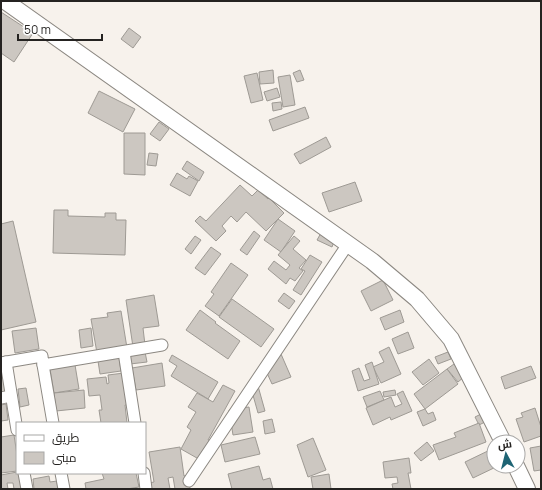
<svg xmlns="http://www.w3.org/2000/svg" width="542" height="490" font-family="Manrope,Cairo,sans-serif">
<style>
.building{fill:#ccc7c1;stroke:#9e9a94}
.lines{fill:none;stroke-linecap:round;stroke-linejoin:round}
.street-casing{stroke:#8c8882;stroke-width:13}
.secondary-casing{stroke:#8c8882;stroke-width:18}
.street{stroke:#fff;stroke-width:11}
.secondary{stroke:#fff;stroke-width:16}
</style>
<rect width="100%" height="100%" fill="#f7f2ec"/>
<g class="building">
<polygon points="1,12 33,33 14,62 1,53"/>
<polygon points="129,28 141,37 133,48 121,39"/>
<polygon points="273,70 274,83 260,84 259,72"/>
<polygon points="300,70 304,80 297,82 293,73"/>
<polygon points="257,73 263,100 251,103 244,76"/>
<polygon points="290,75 295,105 283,107 278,77"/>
<polygon points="277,88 280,97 267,101 264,92"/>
<polygon points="99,91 135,109 123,132 88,113"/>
<polygon points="281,102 282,109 273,111 272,103"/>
<polygon points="305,107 309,118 273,131 269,120"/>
<polygon points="159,122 169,129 160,141 150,134"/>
<polygon points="124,133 145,133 145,175 124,174"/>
<polygon points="326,137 331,147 300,164 294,154"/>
<polygon points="149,153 158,154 156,166 147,165"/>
<polygon points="187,161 204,172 199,181 182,169"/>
<polygon points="177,173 187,179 189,176 198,181 190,196 170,185"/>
<polygon points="355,182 362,201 329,212 322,193"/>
<polygon points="240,185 252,196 258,190 268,199 269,198 284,213 266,231 246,212 237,222 231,216 222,226 226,231 216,241 195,221 200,216 206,221"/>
<polygon points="54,210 68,210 68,216 105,217 105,213 116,213 116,220 126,220 125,255 53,253"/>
<polygon points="278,219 295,231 281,252 264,240"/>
<polygon points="13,221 36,322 1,330 1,224"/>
<polygon points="254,231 260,236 247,255 240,250"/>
<polygon points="321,233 335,239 332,247 317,240"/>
<polygon points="195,236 201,240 191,254 185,249"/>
<polygon points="294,236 300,241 293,249 306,260 299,268 303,271 295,281 290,278 286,284 268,269 274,261 286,270 290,265 278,255"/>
<polygon points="211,247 221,254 205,275 195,268"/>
<polygon points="310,255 322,262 301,295 293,290 305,271 301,269"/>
<polygon points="231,263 248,275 219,316 205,306 214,294 211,292"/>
<polygon points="383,280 393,300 371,311 361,291"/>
<polygon points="284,293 295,301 289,309 278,301"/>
<polygon points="154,295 159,326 143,328 145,345 133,347 126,300"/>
<polygon points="232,299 274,329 261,347 219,317"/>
<polygon points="200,310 216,322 215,323 240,341 228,359 186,330"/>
<polygon points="400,310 404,322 385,330 380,318"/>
<polygon points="121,311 127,348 97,353 91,319 108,317 107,313"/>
<polygon points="36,328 39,349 15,353 12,331"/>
<polygon points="91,328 93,346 81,348 79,330"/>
<polygon points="408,332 414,348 398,354 392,339"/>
<polygon points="389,347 401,374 381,383 373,367 384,362 379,352"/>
<polygon points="145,352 147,362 130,364 129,354"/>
<polygon points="448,352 451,359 438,364 435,357"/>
<polygon points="281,354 291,377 272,384 262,362"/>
<polygon points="172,355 218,382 208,399 171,376 177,366 169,361"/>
<polygon points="119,358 121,371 100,374 98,361"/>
<polygon points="429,359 439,373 423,385 412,372"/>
<polygon points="372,362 379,384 358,391 352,371 359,368 364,381 370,379 365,365"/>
<polygon points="162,363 165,386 136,390 132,368"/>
<polygon points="454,364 464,377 458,382 447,369"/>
<polygon points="75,365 79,389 54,393 50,369"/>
<polygon points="531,366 536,378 505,389 501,377"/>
<polygon points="4,367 8,394 1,395 1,368"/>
<polygon points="447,369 458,384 425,409 414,394"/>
<polygon points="124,373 129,405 125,405 127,423 101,423 99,410 102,410 100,395 89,396 87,379 106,377 107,384 109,383 108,375"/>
<polygon points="223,385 235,391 208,440 215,443 204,462 181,449 191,430 187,427 196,412 188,407 197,393 213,402"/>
<polygon points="258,386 265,411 258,413 251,388"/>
<polygon points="26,388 29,405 20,407 18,389"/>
<polygon points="84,390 85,408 56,411 54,393"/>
<polygon points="395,390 396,395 384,397 383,392"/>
<polygon points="380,391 384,400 367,407 363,397"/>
<polygon points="403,391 412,411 391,420 390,417 373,425 366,408 391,397 395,407 402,404 397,394"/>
<polygon points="6,404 8,420 1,421 1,405"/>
<polygon points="249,407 253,432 233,435 229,410"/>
<polygon points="535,408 541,427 541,436 524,442 516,419 523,417 521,413"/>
<polygon points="425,409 428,414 433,412 436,420 423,426 417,412"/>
<polygon points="481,414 485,422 479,425 475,417"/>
<polygon points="272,419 275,432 265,434 263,421"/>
<polygon points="479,423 486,442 439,460 433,445 456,437 454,433"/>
<polygon points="14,435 17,455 17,471 1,473 1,437"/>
<polygon points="255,437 260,454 225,462 221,445"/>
<polygon points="313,438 326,470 308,477 297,445"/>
<polygon points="427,442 434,451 421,461 414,453"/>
<polygon points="541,446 541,470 534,471 530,448"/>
<polygon points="180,447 184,476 188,475 190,489 175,489 173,477 168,478 170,489 150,489 149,483 154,482 149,452"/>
<polygon points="494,448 494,466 498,466 473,478 465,462"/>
<polygon points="409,458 411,473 408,473 411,489 393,489 392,484 398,483 397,477 385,478 383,462"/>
<polygon points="259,466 263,480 270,478 273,489 232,489 228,474"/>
<polygon points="17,472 21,473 23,489 12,489 14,489 13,483 7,483 8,489 1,489 1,475"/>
<polygon points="102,473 136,473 139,487 127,489 86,489 85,483 104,479"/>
<polygon points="329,474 331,489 313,489 311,477"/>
<polygon points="49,476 50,482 57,481 58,489 34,489 33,479"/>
</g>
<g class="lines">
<defs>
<g id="street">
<polyline points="124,352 135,423"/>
<polyline points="6,362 17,430"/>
<polyline points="1,363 42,356 43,365 162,345"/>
<polyline points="43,365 53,423"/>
<polyline points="1,398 11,396"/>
<polyline points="24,473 27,489"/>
<polyline points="61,473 64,489"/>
<polyline points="144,473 146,489"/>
<polyline points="189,481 348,244"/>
</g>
<g id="secondary">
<polyline points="5,1 372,261 417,299 451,339 503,442"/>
<polyline points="516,466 527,489"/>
</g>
</defs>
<use href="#street" class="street-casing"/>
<use href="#secondary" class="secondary-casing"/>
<use href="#street" class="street"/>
<use href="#secondary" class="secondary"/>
</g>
<rect width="542" height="490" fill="none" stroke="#252321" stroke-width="4"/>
<rect x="16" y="422" width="130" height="52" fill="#ffffff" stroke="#a8a7a6"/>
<rect x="24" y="435" width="20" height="6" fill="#ffffff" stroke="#a8a7a6"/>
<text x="52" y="442" font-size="12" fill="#252321">طريق</text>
<rect x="24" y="452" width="20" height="12" fill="#ccc7c1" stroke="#a8a7a6"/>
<text x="52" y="462" font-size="12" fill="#252321">مبنى</text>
<g transform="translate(506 454) rotate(353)"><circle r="19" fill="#ffffff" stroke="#a8a7a6"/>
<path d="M0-3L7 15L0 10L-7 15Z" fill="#1e6474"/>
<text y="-6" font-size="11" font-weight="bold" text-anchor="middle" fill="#252321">ش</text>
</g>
<path d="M18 34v6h84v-6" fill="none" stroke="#252321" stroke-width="2"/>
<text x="24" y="34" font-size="12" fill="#252321" stroke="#ffffff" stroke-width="3" paint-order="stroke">50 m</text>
</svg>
